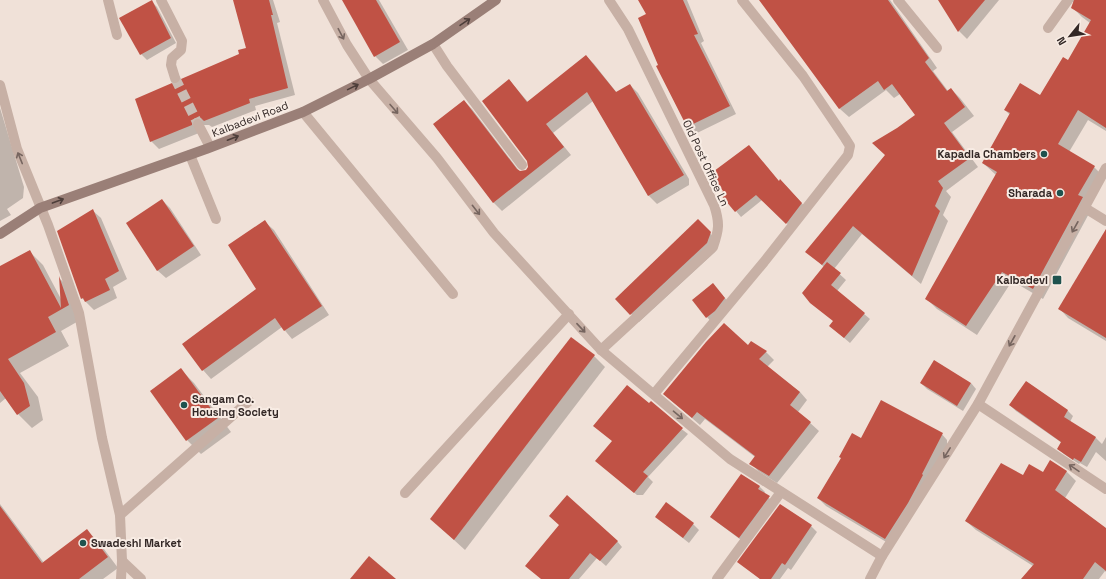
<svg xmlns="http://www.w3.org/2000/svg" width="1106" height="579" font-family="'Space Grotesk',sans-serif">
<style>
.shadow{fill:#0003}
.building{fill:#c05245}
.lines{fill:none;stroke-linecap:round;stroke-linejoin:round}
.minor-tunnel{stroke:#cabcb4;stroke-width:10;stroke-dasharray:10 5;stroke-linecap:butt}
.service{stroke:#c7b0a5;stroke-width:10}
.minor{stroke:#c7b0a5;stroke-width:10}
.tertiary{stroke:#c7b0a5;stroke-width:10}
.secondary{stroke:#9a7f77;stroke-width:10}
.oneway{stroke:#4d3e3a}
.oneway2{stroke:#76655f}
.poi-dot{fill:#1e524e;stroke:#f8ece4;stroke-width:1.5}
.labels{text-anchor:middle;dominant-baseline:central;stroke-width:4;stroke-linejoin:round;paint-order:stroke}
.street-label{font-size:11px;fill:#332826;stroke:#f8ece4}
.poi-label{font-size:11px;font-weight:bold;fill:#332826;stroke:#f8ece4;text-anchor:end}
</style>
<rect width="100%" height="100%" fill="#f0e1d8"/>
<g class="shadow">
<polygon points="234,0 273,0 280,22 277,23 295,95 255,106 256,110 212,127 209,125 203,125 199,133 159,149 151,141 178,85 240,54 248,49"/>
<polygon points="343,0 379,0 408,50 383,64 375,56"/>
<polygon points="640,0 687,0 704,41 701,43 736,114 695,134 688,127 658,67 660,66 647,15"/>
<polygon points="760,0 890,0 937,68 933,71 948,91 951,89 960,98 974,116 952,132 978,167 946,191 951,197 943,215 948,221 921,284 862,234 834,269 846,280 837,291 870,319 850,343 836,331 836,325 824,267 807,251 886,155 898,129 916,115 900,94 894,98 886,90 849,117 840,109"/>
<polygon points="939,0 999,0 967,39 959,31"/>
<polygon points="1070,0 1106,0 1106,131 1088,120 1069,152 1094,167 1104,177 1088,204 1092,208 1043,299 1012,281 977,335 937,309 927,299 996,175 983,163 1010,115 1005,110 1041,96 1069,61 1090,23 1082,17 1072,7 1074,3"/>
<polygon points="151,1 157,7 176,43 147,60 141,54"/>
<polygon points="586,56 594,64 617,93 630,85 638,93 689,179 689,185 657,204 649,196 593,101 553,133 571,155 502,211 494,203 434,124 464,101 472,109 520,172 526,171 529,167 509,80 528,102"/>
<polygon points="0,108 24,187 23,198 7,209 11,215 0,221"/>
<polygon points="749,146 779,182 786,186 807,209 792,228 762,200 741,217 736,211"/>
<polygon points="162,200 170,208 201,255 166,278 157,270"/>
<polygon points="92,210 101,218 127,279 113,287 117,298 94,310 82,298"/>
<polygon points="698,220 718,242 715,252 639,322 616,299"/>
<polygon points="265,222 274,230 329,315 292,339 282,327 211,379 203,370 183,344 257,289"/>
<polygon points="29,251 43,265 61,299 60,279 73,291 82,319 61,331 69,346 20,373 38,397 43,420 32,428 18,414 6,398 0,403 0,267"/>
<polygon points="1106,254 1106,341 1068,318 1060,309"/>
<polygon points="713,284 730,304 712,323 707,317"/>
<polygon points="571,339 594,356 605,367 465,550 442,529"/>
<polygon points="751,342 766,352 774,360 767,367 800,392 807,400 798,412 819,431 777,483 758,471 751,463 755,457 705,419 700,425 664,394 748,346"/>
<polygon points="181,370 194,383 231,432 201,454 187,440 151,391"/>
<polygon points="1027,382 1068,411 1073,416 1070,422 1096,438 1102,444 1106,437 1106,461 1096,452 1087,467 1080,463 1079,464 1064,454 1058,449 1062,443 1016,411 1010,405"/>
<polygon points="921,383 971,383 976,389 963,411 927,389"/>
<polygon points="649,404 688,434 648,477 653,482 643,495 637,495 602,466"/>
<polygon points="940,432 947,440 947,446 893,546 826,506 818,498"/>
<polygon points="1066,471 1076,481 1065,498 1106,529 1106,572 1105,571 1099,579 1022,579 1033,566 976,530 966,521 1024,476"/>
<polygon points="742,475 760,487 765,492 764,494 775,503 745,543 717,522"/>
<polygon points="0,504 44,563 87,531 98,541 118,568 103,579 0,579"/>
<polygon points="656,517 693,524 699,530 689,543"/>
<polygon points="560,525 617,541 622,547 606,566 597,558 579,579 541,579"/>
<polygon points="811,526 817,532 791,570 788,568 780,579 760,579 739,562"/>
</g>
<g class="building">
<polygon points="152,0 171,38 140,55 119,18"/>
<polygon points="233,0 269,0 273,15 271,15 288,88 249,99 250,103 204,121 201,118 195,118 192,121 192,125 150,142 135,99 172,83 177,84 181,79 239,54 238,50 246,48"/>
<polygon points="342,0 376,0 400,42 374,57"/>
<polygon points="638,0 683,0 698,34 694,35 730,106 687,127 656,66 658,65 638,18 646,14"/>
<polygon points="759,0 888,0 929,58 925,62 947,91 951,88 965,107 944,123 970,158 938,181 943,188 935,206 940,211 912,276 853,226 822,265 805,252 885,155 872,143 897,128 915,115 892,84 884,90 878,81 839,109"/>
<polygon points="938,0 985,0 958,32"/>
<polygon points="1074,0 1106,0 1106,128 1078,110 1058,144 1095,166 1078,195 1083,197 1033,289 1002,272 966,326 925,299 997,172 982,163 1010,113 1004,110 1020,83 1040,95 1063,57 1068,60 1091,20 1071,8"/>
<polygon points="586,55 616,92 630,84 684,175 648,196 587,92 546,124 564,147 493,203 433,124 464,100 517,169 520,171 526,170 528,167 527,161 482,101 509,79 527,102"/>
<polygon points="749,145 779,181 780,179 802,203 786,224 756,195 735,212 720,194 723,191 710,174"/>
<polygon points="162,199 194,246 157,271 126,223"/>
<polygon points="93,209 119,271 105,279 110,290 85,302 83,298 81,299 57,231"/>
<polygon points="698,219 711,232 707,243 630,315 615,299"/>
<polygon points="265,220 322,306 284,331 275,318 202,371 182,344 256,289 228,245"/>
<polygon points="1106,229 1106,338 1058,309"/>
<polygon points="30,250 61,308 59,276 69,305 48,317 56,332 8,359 24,383 30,406 17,415 0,391 0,266"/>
<polygon points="827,262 841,273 831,285 865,313 844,338 829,326 833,321 810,303 802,293"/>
<polygon points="713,283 725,298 715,311 706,318 692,300"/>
<polygon points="724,323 748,345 751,341 767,351 759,359 800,392 790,405 811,422 769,476 749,464 755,456 697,412 692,418 663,394 706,342"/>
<polygon points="571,337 595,355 454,540 430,519"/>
<polygon points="934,360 971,383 957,406 920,383"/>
<polygon points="181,368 218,418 186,441 150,391"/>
<polygon points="1026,381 1068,410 1064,417 1096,437 1081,462 1074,458 1073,460 1057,449 1061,442 1009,405"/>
<polygon points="627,385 649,403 651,401 683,428 643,472 648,476 634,493 595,461 612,441 593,426"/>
<polygon points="881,400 943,433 922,474 923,475 908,503 885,539 817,498 841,458 839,457 852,433 861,438"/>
<polygon points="1050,460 1067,471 1055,490 1106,528 1106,571 1095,562 1083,579 1021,579 1034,564 965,521 1001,463 1023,475 1029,464 1043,472"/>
<polygon points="741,474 760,486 758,489 770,496 739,538 710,517"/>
<polygon points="567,495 618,541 600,561 590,553 569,579 541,579 525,566 559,525 549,516"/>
<polygon points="666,502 694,523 683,538 655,517"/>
<polygon points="780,504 812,525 785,565 782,563 771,579 760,579 737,562"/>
<polygon points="0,506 42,563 87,529 108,557 79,579 0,579"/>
<polygon points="369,556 396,579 350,579"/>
</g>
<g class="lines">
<polyline class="minor-tunnel" points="175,78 198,124"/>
<g class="service">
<polyline points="303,112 453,294"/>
<polyline points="717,579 781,492"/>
</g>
<g class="minor">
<polyline points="108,0 117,35"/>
<polyline points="161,0 182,41 181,50 172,58 171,65 175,78"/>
<polyline points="323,0 347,45 369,79 437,158 494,233 601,350 730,459 882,556"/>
<polyline points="898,0 937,48"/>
<polyline points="1048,28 1068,0"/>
<polyline points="433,44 447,66 522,165"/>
<polyline points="0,85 17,149 48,225 79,313 102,438 120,515 122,561 121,579"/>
<polyline points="198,124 210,147"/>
<polyline points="190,155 216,219"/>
<polyline points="1085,208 1106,221"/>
<path d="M601 350 713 247C719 230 720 223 714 205L628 29 609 0"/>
<polyline points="654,394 764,262 848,155 850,146 845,138 803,76 742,0"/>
<polyline points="405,493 569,314"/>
<polyline points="120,515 249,401"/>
<polyline points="122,561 141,579"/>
</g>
<g class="tertiary">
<polyline points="978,404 1106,489"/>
<polyline points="870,579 882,556 978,404 1106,168"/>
</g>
<polyline class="secondary" points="0,234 40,208 206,149 303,112 369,79 433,44 496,0"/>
</g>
<defs><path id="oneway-shaft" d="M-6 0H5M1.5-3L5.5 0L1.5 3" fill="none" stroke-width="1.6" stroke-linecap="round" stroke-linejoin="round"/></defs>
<g class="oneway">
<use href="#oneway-shaft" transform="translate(465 22) rotate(-34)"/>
<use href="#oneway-shaft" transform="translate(353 87) rotate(-26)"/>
<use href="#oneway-shaft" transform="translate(233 138) rotate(-21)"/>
<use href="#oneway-shaft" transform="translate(58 201) rotate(-20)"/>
</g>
<g class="oneway2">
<use href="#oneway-shaft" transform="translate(341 34) rotate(62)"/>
<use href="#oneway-shaft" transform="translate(394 109) rotate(49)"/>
<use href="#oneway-shaft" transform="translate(20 158) rotate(-112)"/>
<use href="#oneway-shaft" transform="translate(476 210) rotate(52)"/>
<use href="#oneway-shaft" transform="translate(1075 227) rotate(119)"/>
<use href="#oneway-shaft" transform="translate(581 328) rotate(47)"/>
<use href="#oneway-shaft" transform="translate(1012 341) rotate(119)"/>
<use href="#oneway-shaft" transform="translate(678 415) rotate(40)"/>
<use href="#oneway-shaft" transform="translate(947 453) rotate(122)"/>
<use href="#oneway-shaft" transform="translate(1074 468) rotate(-146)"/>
</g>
<g class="poi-dot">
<circle cx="1044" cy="154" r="4"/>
<circle cx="1060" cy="193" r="4"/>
<rect x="1052" y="275" width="10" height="10" rx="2"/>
<circle cx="184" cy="405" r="4"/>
<circle cx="83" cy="543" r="4"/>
</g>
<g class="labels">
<g class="street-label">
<text transform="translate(250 119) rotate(-21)">Kalbadevi Road</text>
<text transform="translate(706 163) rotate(65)">Old Post Office Ln</text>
</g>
<g class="poi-label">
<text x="1036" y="154">Kapadia Chambers</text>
<text x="1052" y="193">Sharada</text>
<text x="1048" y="280">Kalbadevi</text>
<text x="192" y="399" text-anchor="start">Sangam Co.<tspan x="192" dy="13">Housing Society</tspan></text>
<text x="91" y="543" text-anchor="start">Swadeshi Market</text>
</g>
</g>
<g transform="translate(1070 36) rotate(240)" stroke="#f8ece4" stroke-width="3" paint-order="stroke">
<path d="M0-3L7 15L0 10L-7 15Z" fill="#332826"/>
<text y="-6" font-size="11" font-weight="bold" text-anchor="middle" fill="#332826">N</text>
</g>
</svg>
